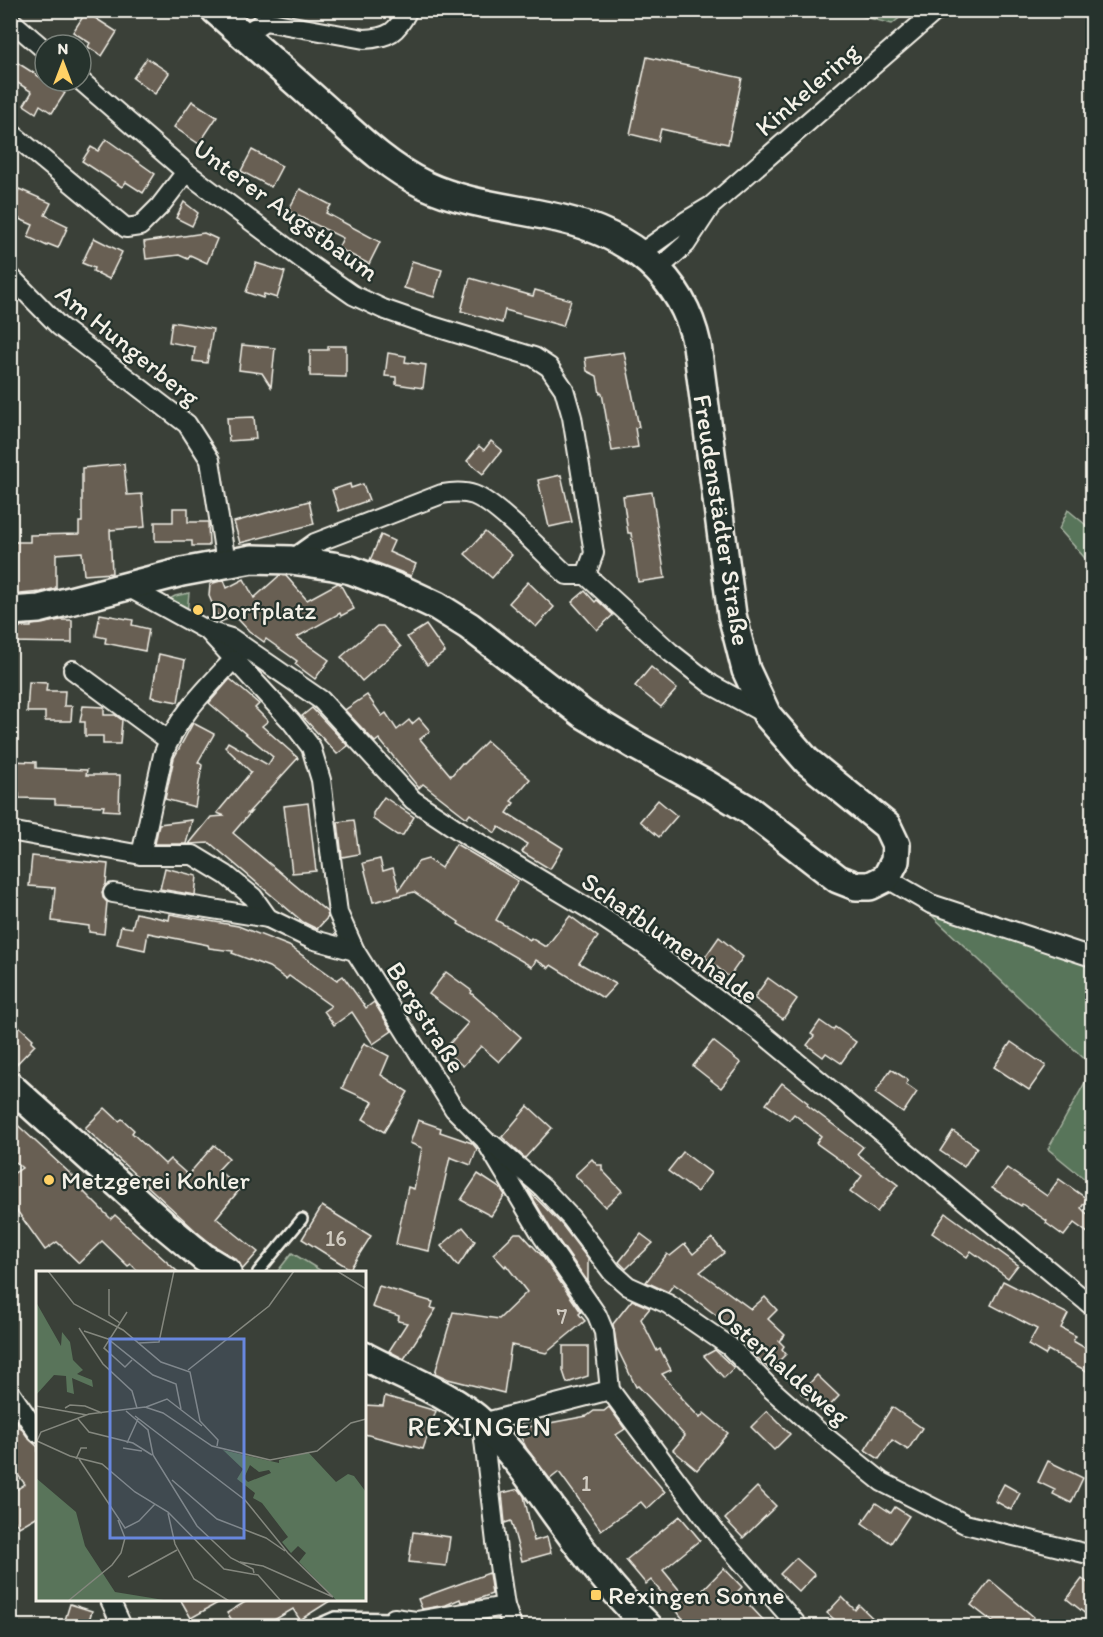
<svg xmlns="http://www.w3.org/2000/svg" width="1103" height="1637" font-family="Itim,sans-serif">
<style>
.green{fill:#59745a;stroke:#a6b2a1;stroke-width:1.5}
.building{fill:#685e52;stroke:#f4f1e8;stroke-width:1.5}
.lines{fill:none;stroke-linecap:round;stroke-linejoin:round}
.lane-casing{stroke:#f4f1e8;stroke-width:14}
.street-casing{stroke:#f4f1e8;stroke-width:22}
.secondary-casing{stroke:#f4f1e8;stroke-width:32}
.lane{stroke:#26332d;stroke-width:9}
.street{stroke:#26332d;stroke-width:18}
.secondary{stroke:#26332d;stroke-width:27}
.poi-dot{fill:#ffd166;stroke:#26332d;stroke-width:2}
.labels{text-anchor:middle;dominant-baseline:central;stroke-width:4.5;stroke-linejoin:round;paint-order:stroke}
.number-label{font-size:22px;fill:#d1ccc2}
.street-label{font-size:26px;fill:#f4f1e8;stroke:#26332d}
.poi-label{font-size:26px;fill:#f4f1e8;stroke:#26332d;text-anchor:start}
.quarter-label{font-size:28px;letter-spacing:1.5px;fill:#f4f1e8;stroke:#26332d}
.inset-road{fill:none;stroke:#84877e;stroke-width:1.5}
.view{fill:#6887de;fill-opacity:0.15;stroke:#6887de;stroke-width:3}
.inset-edge{fill:none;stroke:#f4f1e8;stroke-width:3}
</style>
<rect width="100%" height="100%" fill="#3a4038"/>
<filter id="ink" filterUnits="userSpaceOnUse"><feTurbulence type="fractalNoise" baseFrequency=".0167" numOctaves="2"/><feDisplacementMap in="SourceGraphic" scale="12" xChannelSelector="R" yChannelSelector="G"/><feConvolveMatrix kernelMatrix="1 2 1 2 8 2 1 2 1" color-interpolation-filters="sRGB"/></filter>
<g filter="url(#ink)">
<g class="green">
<polygon points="842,11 908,11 892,24"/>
<polygon points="1068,510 1092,530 1092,566 1059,529"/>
<polygon points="189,593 187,613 166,601 175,596"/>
<polygon points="929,913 1092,966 1092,1066"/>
<polygon points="1092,1070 1092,1185 1048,1149"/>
<polygon points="292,1253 323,1272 277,1272"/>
<polygon points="458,1621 504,1621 506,1626 458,1626"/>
</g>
<g class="building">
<polygon points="86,12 117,32 102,56 88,47 90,43 73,32"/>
<polygon points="647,57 742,78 728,144 661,129 658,141 630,134"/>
<polygon points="10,58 65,93 52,113 40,105 36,113 24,105 32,92 10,78"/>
<polygon points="147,58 169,73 155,94 133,78"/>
<polygon points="192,101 217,117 199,144 174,127"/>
<polygon points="106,139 155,174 143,193 126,182 122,187 82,161 91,147 98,151"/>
<polygon points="252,150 282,166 271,187 241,171"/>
<polygon points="19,189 51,203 45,215 68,226 58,248 48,244 47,246 28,237 33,225 17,218 18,215 10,212 10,206"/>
<polygon points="300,189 331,205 326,213 380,242 369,264 338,248 343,238 288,211"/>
<polygon points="184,202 198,213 192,226 176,218"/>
<polygon points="204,233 217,239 207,263 190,255 188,259 179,255 146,259 144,242"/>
<polygon points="94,238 122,252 109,279 93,271 94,268 82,263"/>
<polygon points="412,261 442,270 434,297 404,288"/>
<polygon points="256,263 285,272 277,298 264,294 263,298 246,292"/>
<polygon points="470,278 533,296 535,290 571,300 563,326 505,310 502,323 461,311"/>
<polygon points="172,322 213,329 207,363 193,361 195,347 169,342"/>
<polygon points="242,345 275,348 271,387 262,373 239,370"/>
<polygon points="328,346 346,346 346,377 310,376 310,350 328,350"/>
<polygon points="624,352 639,427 635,428 638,447 612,451 602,393 600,394 597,376 587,371 585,358"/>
<polygon points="388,353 406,356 405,362 426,365 423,388 396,384 396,377 385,376"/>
<polygon points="254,417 256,439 229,441 227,418"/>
<polygon points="491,441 502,450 483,474 467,461 479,446 484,450"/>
<polygon points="124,464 127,495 142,494 145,527 110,530 112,573 84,575 82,552 56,554 56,588 41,592 10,595 10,579 15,579 14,542 30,542 30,535 79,534 79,522 82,522 82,468"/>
<polygon points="561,475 572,522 549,527 538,480"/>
<polygon points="350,484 351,488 363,484 369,500 339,511 332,490"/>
<polygon points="652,492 665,578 638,582 631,533 628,533 623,496"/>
<polygon points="309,501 314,524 240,543 234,522"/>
<polygon points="173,508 188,508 188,522 208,522 209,546 192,546 192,541 155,541 155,522 173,522"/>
<polygon points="485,532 512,555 492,578 465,554"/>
<polygon points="381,535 394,541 389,552 416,564 411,576 370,560"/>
<polygon points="280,575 286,576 307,600 338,583 340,584 354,609 341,616 340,613 297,637 329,660 315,679 295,664 297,661 266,639 264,642 249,631 235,616 220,622 209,596 210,584 224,580 227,588 244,579 254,598"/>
<polygon points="528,582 554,607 536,627 509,603"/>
<polygon points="585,591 595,602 597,600 613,615 597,630 572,602"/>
<polygon points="100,614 133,620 132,625 149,629 145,651 105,643 106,638 96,636"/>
<polygon points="61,620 72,620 72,643 10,642 10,627 31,627 31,625"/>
<polygon points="426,625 445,652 427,665 407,637"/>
<polygon points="377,626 383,626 401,647 362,681 341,657"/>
<polygon points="159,654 185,660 178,702 151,697"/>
<polygon points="651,667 677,689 661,707 635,686"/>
<polygon points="230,679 259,704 255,708 268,721 262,726 298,758 248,813 251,812 233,833 327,912 328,917 317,929 303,922 210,843 189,844 211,817 225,816 217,813 251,772 225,747 228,742 268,765 273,757 209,703"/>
<polygon points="29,682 47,683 46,691 65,691 64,706 72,706 71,721 45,721 45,712 27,712"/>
<polygon points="367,695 382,716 386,713 397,730 409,720 412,724 419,718 430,731 420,739 451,776 462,763 464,764 487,741 530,779 511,801 514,803 507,813 563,848 550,869 522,852 527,844 499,827 495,833 470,814 467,818 423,784 419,788 379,739 375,742 345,710"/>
<polygon points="83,706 104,707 104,715 115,715 122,720 120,744 103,744 103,736 85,736 85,722 80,722"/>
<polygon points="312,708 348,746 337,754 302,716"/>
<polygon points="193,723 214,734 198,762 202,765 195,807 165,799 174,758"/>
<polygon points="10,761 36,762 36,768 87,770 86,775 120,775 119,811 103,810 104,806 55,804 55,799 19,798 19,793 10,793"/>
<polygon points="384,797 414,817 403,835 397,835 373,819 373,813"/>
<polygon points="658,800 677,816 659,837 640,821"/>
<polygon points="308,803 316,871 292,873 284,806"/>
<polygon points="192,820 186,844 155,844 159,824"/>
<polygon points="354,820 359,854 342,857 338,822"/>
<polygon points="456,844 518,881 496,920 530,940 531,938 544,946 547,946 570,916 598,937 579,963 616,984 603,998 551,965 549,968 536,960 532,967 458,924 459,922 414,892 373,902 363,863 380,859 383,871 393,868 399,890 418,862 428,859 441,868"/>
<polygon points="32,856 108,864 106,884 102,892 103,898 107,902 104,934 89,932 89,926 52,921 55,888 29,886"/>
<polygon points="165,868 197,876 195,895 160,889"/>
<polygon points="136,913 169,920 170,914 238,926 289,946 337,980 343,976 366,1008 374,1002 392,1031 373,1044 352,1012 334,1025 324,1011 331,1006 289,976 286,979 269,967 232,953 233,951 209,948 208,945 148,933 145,950 117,944 121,926 132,928"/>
<polygon points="719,937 743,957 729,977 705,957"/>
<polygon points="446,972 472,991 471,993 521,1037 499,1062 481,1046 463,1066 444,1050 468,1023 429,994"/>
<polygon points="768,978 797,999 783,1019 754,998"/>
<polygon points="10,1018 33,1039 31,1041 35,1045 10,1071"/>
<polygon points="820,1021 833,1030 835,1027 856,1042 841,1063 826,1053 823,1057 807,1045 814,1036 811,1034"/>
<polygon points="713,1041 741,1063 721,1088 693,1066"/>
<polygon points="1011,1042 1046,1066 1029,1090 994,1067"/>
<polygon points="364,1043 389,1056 381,1075 408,1092 384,1132 363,1119 373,1102 342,1088"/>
<polygon points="891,1069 908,1080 906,1084 917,1092 903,1113 875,1093"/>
<polygon points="782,1083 808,1103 807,1105 863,1147 857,1154 898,1185 877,1212 850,1192 862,1176 816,1143 821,1136 794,1114 789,1120 766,1104"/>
<polygon points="528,1106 552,1128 525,1158 502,1137"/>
<polygon points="105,1108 119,1121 122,1119 134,1130 132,1133 165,1164 170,1159 188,1175 214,1145 229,1158 218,1170 240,1189 216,1218 258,1252 242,1270 240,1264 236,1259 213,1245 197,1232 85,1128"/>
<polygon points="10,1118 87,1189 84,1192 111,1219 115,1215 178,1272 139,1272 131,1264 128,1266 102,1241 79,1263 57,1242 45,1250 10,1201 10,1176 22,1168 10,1157"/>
<polygon points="418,1120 441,1128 440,1132 472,1143 477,1149 471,1165 450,1157 429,1251 396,1244 408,1187 414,1189 422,1148 410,1143"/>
<polygon points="953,1131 977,1147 964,1167 940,1151"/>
<polygon points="683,1152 711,1173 697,1192 668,1171"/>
<polygon points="592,1159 597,1165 602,1165 602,1170 622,1191 605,1207 575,1175"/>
<polygon points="1007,1168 1047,1196 1059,1179 1087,1199 1081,1208 1092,1219 1092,1236 1074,1223 1064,1236 1046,1223 1047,1221 1022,1204 1021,1206 992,1188"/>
<polygon points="478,1174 501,1189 505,1195 491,1216 461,1200"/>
<polygon points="528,1190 562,1225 588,1259 588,1282 552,1231"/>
<polygon points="322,1206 371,1236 350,1269 302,1239"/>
<polygon points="946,1213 1018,1265 1008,1278 971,1251 967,1257 932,1233"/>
<polygon points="463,1227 475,1241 458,1266 441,1246"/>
<polygon points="515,1233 521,1233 543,1257 581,1312 579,1314 585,1321 546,1353 511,1345 504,1393 448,1379 435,1373 453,1312 499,1319 527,1292 506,1265 505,1267 493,1254"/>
<polygon points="641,1234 653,1243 626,1269 619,1262"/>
<polygon points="712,1238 724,1253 700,1272 751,1309 765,1297 777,1310 768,1319 785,1335 779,1341 784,1346 782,1349 786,1354 770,1370 737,1338 743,1335 674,1284 668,1292 646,1282 667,1254 670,1256 685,1244 693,1254"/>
<polygon points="1003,1281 1068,1314 1061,1328 1076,1336 1073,1341 1092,1352 1092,1374 1048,1350 1045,1355 1028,1345 1037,1329 991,1305"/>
<polygon points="379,1286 433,1302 431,1308 436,1309 404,1359 389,1351 407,1323 398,1321 399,1316 372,1307"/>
<polygon points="632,1300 650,1308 641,1319 657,1351 660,1349 671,1370 662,1374 681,1396 680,1397 700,1418 704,1413 728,1433 697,1470 673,1450 685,1436 638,1386 636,1387 617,1348 613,1324"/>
<polygon points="563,1346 588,1346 588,1376 567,1383 563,1371"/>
<polygon points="715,1350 734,1368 724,1378 704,1356"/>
<polygon points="817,1375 839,1396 823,1413 801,1393"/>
<polygon points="385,1396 436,1411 423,1449 364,1434 364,1405 383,1406"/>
<polygon points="609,1407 625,1429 616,1435 665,1492 647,1509 641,1502 601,1530 559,1472 550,1479 527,1449 518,1432 523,1428 587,1416 594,1411 604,1411"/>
<polygon points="892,1407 922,1428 908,1450 892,1440 879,1459 865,1450"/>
<polygon points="767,1411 790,1434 774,1450 751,1427"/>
<polygon points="10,1413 29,1439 38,1447 38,1516 19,1527 10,1514 10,1494 25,1484 11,1466 18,1461 10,1450"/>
<polygon points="1048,1461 1083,1478 1071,1503 1053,1494 1055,1490 1038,1482"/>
<polygon points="1004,1484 1020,1493 1011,1510 995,1501"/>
<polygon points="757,1487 776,1506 743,1538 725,1519"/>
<polygon points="519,1489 524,1496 534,1541 547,1537 551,1553 522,1561 511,1521 505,1523 502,1493"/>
<polygon points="876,1503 891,1513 895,1507 909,1516 891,1543 862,1523"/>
<polygon points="680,1516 700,1540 663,1570 690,1603 724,1568 742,1587 737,1592 769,1626 689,1626 651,1580 646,1584 626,1560"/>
<polygon points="413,1532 450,1537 446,1566 409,1562"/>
<polygon points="796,1558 815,1575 799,1592 780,1574"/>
<polygon points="489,1573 492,1594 475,1600 461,1602 460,1599 446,1605 422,1609 418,1599"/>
<polygon points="1082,1579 1092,1586 1092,1619 1067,1599"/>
<polygon points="990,1580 1034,1617 1026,1626 998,1626 971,1605"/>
<polygon points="842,1597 855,1610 859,1605 881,1626 842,1626 827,1613"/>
<polygon points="180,1599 225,1599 191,1618"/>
<polygon points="250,1599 333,1599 300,1620 293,1609 264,1626 236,1626 227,1613"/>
<polygon points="70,1604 92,1611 87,1626 65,1620"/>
</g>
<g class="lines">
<defs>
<g id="lane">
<polyline points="258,1272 302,1219"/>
<polyline points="314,1626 335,1617 394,1618"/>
</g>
<g id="street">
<polyline points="10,20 45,50"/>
<path d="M243 35 265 21 364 39C389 38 397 32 408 10"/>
<polyline points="81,81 186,172 303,260 353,295 383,309 426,324 534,357 549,367 564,389 572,417 594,553 586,575"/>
<polyline points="10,132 126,228 140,226 160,206 186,172"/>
<polyline points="641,253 686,221 711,206 937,10"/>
<polyline points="658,269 686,244 709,209"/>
<polyline points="10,276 59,326 187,424 210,460 226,563"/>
<path d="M291 560 315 543 442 494C453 492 463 491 474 495 498 504 546 556 567 575H586L670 652 712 685 767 715"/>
<polyline points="126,586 208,631 291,721 311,747 321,780 338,913 355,951 454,1109 485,1140 543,1237 597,1315 604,1332 610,1390 716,1533 798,1626"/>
<polyline points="208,631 231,638 321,700 413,800 469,837 594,912 644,945 763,1034 1092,1306"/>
<polyline points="73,670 168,740"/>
<polyline points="10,831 141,855 193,855 226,875 253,897 268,918 311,939 355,951"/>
<path d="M141 855 163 755C176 718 207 688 233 660"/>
<polyline points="886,878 931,904 1092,957"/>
<polyline points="113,893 268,918"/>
<polyline points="492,1144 543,1188 571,1218 612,1272 628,1286 668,1304 729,1346 770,1388 816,1429 882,1482 965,1524 1092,1555"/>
<polyline points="10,1392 38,1433"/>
<polyline points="110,1600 122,1626"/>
<polyline points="394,1618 416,1621 505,1606"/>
<polyline points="512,1626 505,1606 497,1551 482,1423 610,1390"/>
</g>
<g id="secondary">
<path d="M10 611 39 609 182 572 252 559 291 560 333 566 351 570 405 591 437 606 469 626 583 714 636 746 706 784 749 810 838 879 856 886H870L886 878 895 861 896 845 887 826 807 761 767 715 746 670 732 615 697 345C682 275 629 235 562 219 516 208 468 205 425 185 387 167 355 135 324 107 288 75 251 42 215 10"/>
<polyline points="10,1086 163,1224 204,1258 227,1272"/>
<path d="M364 1356C402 1377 452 1394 483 1424 511 1450 533 1482 555 1513 584 1553 613 1592 648 1626"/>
</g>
</defs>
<use href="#lane" class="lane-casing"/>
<use href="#street" class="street-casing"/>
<use href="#secondary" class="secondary-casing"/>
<use href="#lane" class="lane"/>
<use href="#street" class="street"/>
<use href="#secondary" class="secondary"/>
</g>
</g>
<g class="poi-dot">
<circle cx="198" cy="610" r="6"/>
<circle cx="49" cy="1180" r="6"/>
<rect x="590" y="1589" width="12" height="12" rx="3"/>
</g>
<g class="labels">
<g class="number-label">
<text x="336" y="1238">16</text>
<text x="562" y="1316">7</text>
<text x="586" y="1483">1</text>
</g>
<g class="street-label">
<text transform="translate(807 89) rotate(-41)">Kinkelering</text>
<text transform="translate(286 210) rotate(36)">Unterer Augstbaum</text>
<text transform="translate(128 345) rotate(39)">Am Hungerberg</text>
<text transform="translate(722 520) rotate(81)">Freudenstädter Straße</text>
<text transform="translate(670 938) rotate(35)">Schafblumenhalde</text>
<text transform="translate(426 1017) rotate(58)">Bergstraße</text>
<text transform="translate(783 1365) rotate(41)">Osterhaldeweg</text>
</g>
<g class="poi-label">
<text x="210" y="610">Dorfplatz</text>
<text x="61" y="1180">Metzgerei Kohler</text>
<text x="608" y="1595">Rexingen Sonne</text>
</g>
<g class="quarter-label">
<text x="480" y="1426">REXINGEN</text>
</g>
</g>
<g transform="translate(36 1271)">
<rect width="330" height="330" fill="#3a4038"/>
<path d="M0 31 25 75 26 61 34 71 37 89 47 99 41 103 56 109 57 116 36 107 38 123 31 121 30 105 18 104 0 124ZM187 179 243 192V189L272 181 300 211 312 203 318 205 330 221V330H301L263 291 270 282 262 275 255 282 246 271 252 266 226 232 217 227 219 222 201 208 207 198ZM214 194 223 201 233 199 235 202 212 211 208 207ZM0 207 40 241 49 275 79 321 134 330H0Z" fill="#59745a" fill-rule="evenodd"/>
<path class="inset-road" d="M12 0 38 33 87 59 125 91 154 101 164 150 182 169 181 175M301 0 330 18M73 18V44L84 52M91 41 68 77 89 96 96 89M43 57 67 93 96 120 101 137M48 60 72 68 117 104 140 113 145 138M103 72 123 71 138 0M152 99 233 35 258 0M0 135 51 144M110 136 131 128 166 155M29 137 34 134 49 135 66 142M90 140 112 159 117 184 161 255 195 287 217 298 218 302M99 145 209 229 252 282 297 326M42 148 53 161 97 172 116 184M1 170 5 161 53 143 109 136 127 142 176 175 234 189 281 180 315 152 330 148M1 170 34 185 66 193 99 221 132 241 188 298 222 304 245 330M91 172 102 148M87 177 106 180M40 188 45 177H51M43 188 89 257 103 250 119 233M136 209 181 248 230 267 249 280M132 242 139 273 158 308 193 330M204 291 227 295 297 326M92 306 141 279M32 330 76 294 85 282 89 267 82 249"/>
<path class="view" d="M74 68H208V267H74Z"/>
<rect width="330" height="330" class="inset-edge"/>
</g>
<rect width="1103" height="1637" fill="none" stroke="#26332d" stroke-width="36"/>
<rect x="18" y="18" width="1067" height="1601" fill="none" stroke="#f4f1e8" stroke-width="2" filter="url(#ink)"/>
<g transform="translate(63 63)"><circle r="28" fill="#26332d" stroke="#787f78" stroke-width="1.5"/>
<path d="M0-4.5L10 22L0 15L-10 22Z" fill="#ffd166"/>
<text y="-9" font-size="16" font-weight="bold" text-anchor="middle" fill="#f4f1e8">N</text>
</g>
</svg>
